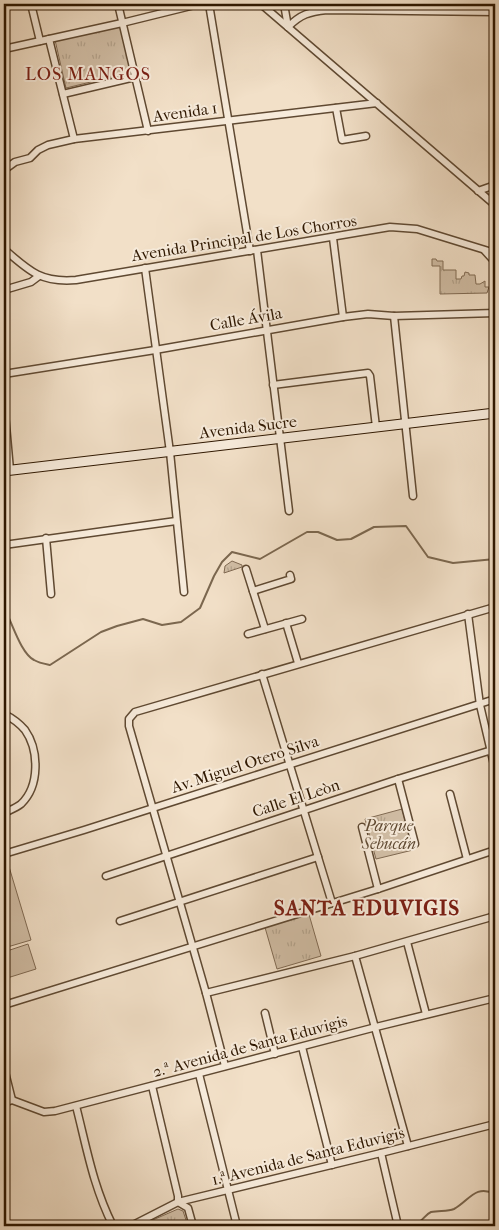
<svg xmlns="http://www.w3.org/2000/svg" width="499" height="1230" font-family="'IM FELL French Canon',serif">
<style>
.park{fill:url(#park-tufts);stroke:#806a53}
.garden{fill:#d1bea6;stroke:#806a53}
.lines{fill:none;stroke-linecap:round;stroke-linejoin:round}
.stream{stroke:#7b674f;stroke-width:2}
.minor-casing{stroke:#5f4932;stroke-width:9}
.secondary-casing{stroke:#2e1700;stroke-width:11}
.minor{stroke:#f7ebdb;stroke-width:6}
.secondary{stroke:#f7ebdb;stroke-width:9}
.labels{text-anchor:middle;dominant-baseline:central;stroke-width:4;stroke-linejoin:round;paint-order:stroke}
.street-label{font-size:16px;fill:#2e1700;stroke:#f7ebdb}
.park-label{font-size:16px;font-style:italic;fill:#5f4932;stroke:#f7ebdb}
.neighbourhood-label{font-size:18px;letter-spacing:1px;fill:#7a1f14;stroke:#f7ebdb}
.district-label{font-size:21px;font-weight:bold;letter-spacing:1px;fill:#7a1f14;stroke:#f7ebdb}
</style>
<defs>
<pattern id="park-tufts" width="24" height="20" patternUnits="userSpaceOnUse" patternTransform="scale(1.25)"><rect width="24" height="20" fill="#d1bea6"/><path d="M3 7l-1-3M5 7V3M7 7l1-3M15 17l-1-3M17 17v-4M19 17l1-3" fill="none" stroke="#b4a38d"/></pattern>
</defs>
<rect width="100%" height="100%" fill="#f2e0c8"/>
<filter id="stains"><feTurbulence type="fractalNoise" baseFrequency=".004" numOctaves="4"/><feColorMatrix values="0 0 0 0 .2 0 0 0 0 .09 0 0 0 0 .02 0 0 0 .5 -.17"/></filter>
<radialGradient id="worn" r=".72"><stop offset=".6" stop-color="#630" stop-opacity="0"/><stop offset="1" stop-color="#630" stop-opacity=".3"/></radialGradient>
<g class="park">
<polygon points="121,25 132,72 66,88 55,40"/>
<polygon points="432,259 436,259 437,261 443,261 443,270 456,270 456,279 461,279 462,276 464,276 465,272 469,273 469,275 475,275 476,284 480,284 485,281 485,287 489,287 487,293 440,294 440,266 432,266"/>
<polygon points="232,561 242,565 242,567 224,573 225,566"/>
<polygon points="402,809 413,850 376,859 365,819"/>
<polygon points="308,911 321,956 277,969 264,924"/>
<polygon points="178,1209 183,1211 188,1226 139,1226"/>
</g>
<g class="garden">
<polygon points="7,860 31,940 4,948 4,861"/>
<polygon points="28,944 36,969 4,979 4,952"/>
</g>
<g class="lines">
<g class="stream">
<path d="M4 611 6 612C13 625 21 653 34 660 39 663 45 664 50 665L101 632 117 626 143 619 162 625 181 622 200 608 214 576 222 562 232 552 260 559 307 532H318L337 540 351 539 374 527 406 526 428 557 453 563 495 559"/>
<path d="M400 1226C406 1226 413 1225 419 1222 424 1219 426 1214 431 1212 439 1210 447 1212 454 1209 469 1201 475 1184 495 1194"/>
</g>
<defs>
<g id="minor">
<polyline points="31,4 40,41"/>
<polyline points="118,4 148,131"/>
<polyline points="209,4 250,251"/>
<polyline points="261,4 495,205"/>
<polyline points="284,4 288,27"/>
<polyline points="495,4 495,5"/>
<path d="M288 27C301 14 309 12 327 10L495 12"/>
<polyline points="49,39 74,139"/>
<polyline points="4,49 122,23 199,4"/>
<polyline points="63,94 135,77"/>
<polyline points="336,108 342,140 366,136"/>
<polyline points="4,170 15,162 30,158 38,150 48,145 74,139 377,103"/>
<polyline points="478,191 495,185"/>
<polyline points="333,238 343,317"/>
<path d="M4 249C29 271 41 283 76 280L390 227 417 229 495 253"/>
<polyline points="257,250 289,511"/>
<polyline points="485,251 495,262"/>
<polyline points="145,268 170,452 184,592"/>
<polyline points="4,290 31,282 39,276"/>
<polyline points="394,316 413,496"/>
<polyline points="4,374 155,350 343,317 368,314 394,316 495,313"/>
<polyline points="273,385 368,373 370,376 376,427"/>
<polyline points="4,403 10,470"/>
<polyline points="46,538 51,594"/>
<polyline points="4,545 176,521"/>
<polyline points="246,569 265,629"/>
<polyline points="253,591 291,579 290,575"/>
<polyline points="468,614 480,705 495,769"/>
<polyline points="286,623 298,663"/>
<polyline points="248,634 302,619"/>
<polyline points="262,674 332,903"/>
<path d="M4 714C12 718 19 723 25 730 39 750 40 786 21 804 16 808 10 810 4 813"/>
<polyline points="398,779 415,844"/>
<polyline points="450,794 467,859"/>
<polyline points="362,827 378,889"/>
<polyline points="4,854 84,830 495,699"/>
<polyline points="106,876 398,779 495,749"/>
<polyline points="492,916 495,927"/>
<polyline points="120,921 318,857"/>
<polyline points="407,942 426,1014"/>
<polyline points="355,956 408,1146"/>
<polyline points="206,993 355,956 495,916"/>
<polyline points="4,1005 378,889 495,850"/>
<polyline points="265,1013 275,1054"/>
<polyline points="302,1047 332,1165"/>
<polyline points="225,1066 206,993 129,726 129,719 135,712 495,607"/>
<polyline points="4,1068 12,1100"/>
<polyline points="199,1074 237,1226"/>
<polyline points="152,1086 178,1196 178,1202 188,1208 193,1226"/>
<polyline points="12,1100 44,1112 55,1111 376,1027 495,998"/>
<polyline points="4,1103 12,1100"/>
<path d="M76 1106C87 1149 93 1186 113 1226"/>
<polyline points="381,1153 398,1226"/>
<polyline points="131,1226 178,1202 381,1153 495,1124"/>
</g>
<polyline id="secondary" points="4,471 495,413"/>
</defs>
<use href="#minor" class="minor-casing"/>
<use href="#secondary" class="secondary-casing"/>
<use href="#minor" class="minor"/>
<use href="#secondary" class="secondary"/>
</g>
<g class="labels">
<g class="street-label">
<text transform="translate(185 112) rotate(-8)">Avenida 1</text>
<text transform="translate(244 238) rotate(-9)">Avenida Principal de Los Chorros</text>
<text transform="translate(246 319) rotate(-10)">Calle Ávila</text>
<text transform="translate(248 427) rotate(-7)">Avenida Sucre</text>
<text transform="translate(245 764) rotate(-18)">Av. Miguel Otero Silva</text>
<text transform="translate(296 798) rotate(-18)">Calle El Leòn</text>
<text transform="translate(250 1046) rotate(-15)">2.ª Avenida de Santa Eduvigis</text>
<text transform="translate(308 1156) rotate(-14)">1.ª Avenida de Santa Eduvigis</text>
</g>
<g class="park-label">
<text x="389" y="825">Parque<tspan x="389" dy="18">Sebucán</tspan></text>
</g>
<g class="neighbourhood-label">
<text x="88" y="74">LOS MANGOS</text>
</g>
<g class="district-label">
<text x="367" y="908">SANTA EDUVIGIS</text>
</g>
</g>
<rect width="499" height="1230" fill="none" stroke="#f2e0c8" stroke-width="20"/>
<rect x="5" y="5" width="489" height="1220" fill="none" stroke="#2e1700" stroke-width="2.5"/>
<rect x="10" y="10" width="479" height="1210" fill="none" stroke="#2e1700"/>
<rect width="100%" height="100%" filter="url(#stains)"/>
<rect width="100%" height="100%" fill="url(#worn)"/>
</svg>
